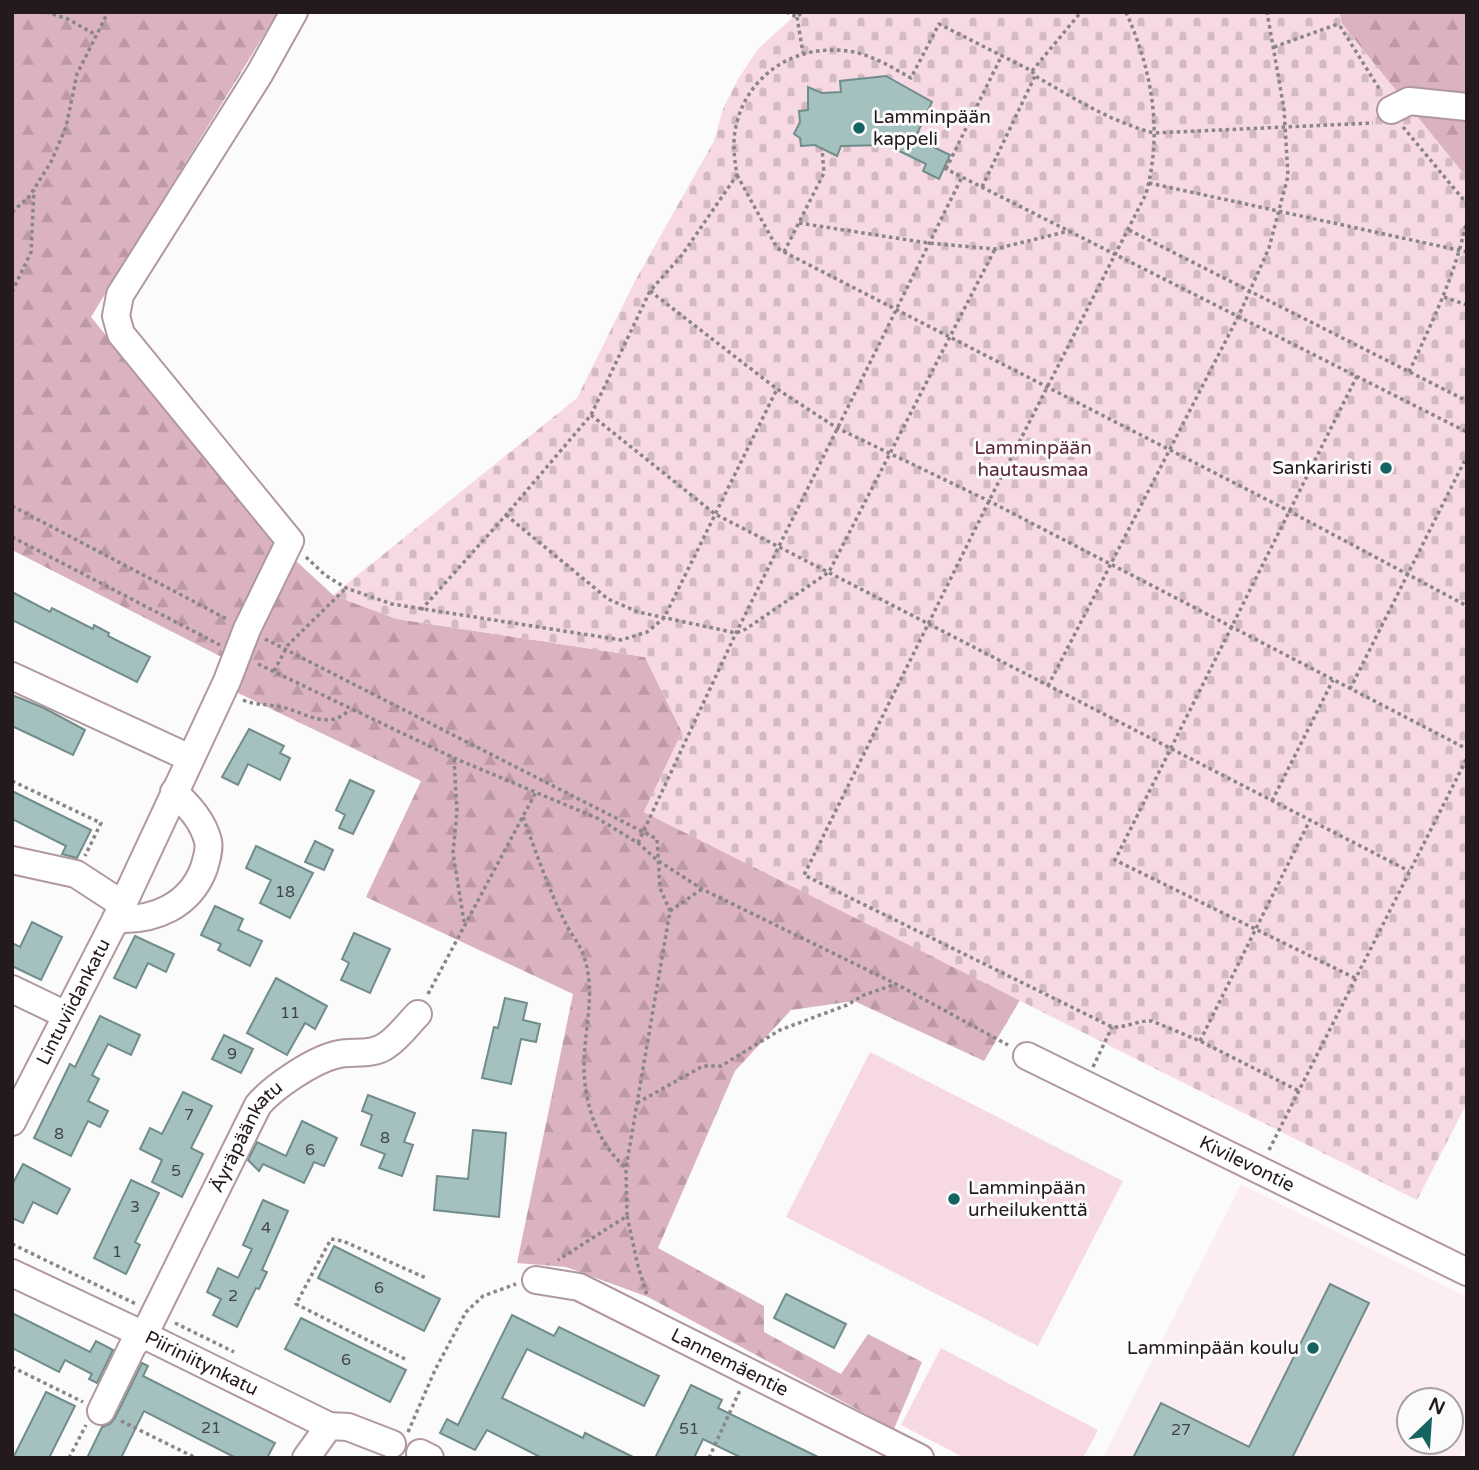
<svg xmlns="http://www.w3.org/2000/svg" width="1479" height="1470" font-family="'Varela Round',sans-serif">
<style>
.built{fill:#fcedf2;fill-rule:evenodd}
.forest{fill:url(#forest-firs)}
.cemetery{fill:url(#cemetery-stones)}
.green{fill:#f6d9e2}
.building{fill:#a4c1c0;stroke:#718d8b;stroke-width:2}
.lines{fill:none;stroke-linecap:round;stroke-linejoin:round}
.minor-casing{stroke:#b1989f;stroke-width:30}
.path{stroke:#8a8586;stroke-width:3.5;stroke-dasharray:3.5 3.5;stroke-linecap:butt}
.minor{stroke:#fff;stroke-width:26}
.poi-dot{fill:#156462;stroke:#fbfbfb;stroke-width:2.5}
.labels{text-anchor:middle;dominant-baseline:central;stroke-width:6;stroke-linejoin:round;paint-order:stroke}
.number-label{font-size:16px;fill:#444446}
.poi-label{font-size:19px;fill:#241a1d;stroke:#fbfbfb;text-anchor:start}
.park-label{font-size:19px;fill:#5d2a3d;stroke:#fbfbfb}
.street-label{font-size:19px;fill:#241a1d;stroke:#fbfbfb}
</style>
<defs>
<pattern id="forest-firs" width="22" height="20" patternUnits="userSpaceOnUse" patternTransform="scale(1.75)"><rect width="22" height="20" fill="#dbb3bf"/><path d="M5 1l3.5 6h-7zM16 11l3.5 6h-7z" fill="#bc99a4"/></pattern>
<pattern id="cemetery-stones" width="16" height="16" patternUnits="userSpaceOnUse" patternTransform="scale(1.75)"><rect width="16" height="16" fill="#f6d9e2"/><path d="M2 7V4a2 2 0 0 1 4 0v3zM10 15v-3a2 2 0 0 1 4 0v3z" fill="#d3bac1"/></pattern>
</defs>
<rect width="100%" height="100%" fill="#fbfbfb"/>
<path class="built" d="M1241 1184 1467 1297V1449L1458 1458H1103ZM1409 1400H1451V1442H1409Z"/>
<g class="forest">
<polygon points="12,12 278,12 91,317 269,536 333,595 397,619 645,657 682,732 644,812 1020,1000 984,1061 854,1001 791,1010 735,1071 658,1248 764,1306 764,1332 841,1374 868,1334 922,1362 894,1429 648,1297 566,1267 517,1263 573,994 366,897 421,781 236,692 247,670 12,550"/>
<polygon points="1339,12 1467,12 1467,178 1342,24"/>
</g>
<polygon class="cemetery" points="795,12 1339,12 1342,24 1467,178 1467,1103 1417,1200 644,812 682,732 645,657 397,619 333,595 577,398 635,281 714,141 723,109 738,79 758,49 791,19"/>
<g class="green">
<polygon points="870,1052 1123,1181 1038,1346 786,1217"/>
<polygon points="941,1348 1098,1430 1083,1458 965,1458 901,1425"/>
</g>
<g class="building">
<polygon points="886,76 932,102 915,138 950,155 939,179 923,171 926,164 887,145 841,146 837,156 815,145 801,146 800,138 794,134 800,122 799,111 808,110 808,87 822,93 841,92 840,81"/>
<polygon points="12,592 50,612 52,608 93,629 94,625 109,633 108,636 150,657 137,682 12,620"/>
<polygon points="12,695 44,708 85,730 73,755 12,726"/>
<polygon points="249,729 284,746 280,753 290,758 280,780 248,764 238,785 222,777"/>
<polygon points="350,780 374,791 353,834 339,828 345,815 336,810"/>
<polygon points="12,791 91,830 77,858 62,854 66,846 12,819"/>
<polygon points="315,841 333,850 324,870 305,862"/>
<polygon points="256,846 313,873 290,918 260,903 271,880 246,868"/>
<polygon points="215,906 243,919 238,930 262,941 250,966 218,950 221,944 201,935"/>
<polygon points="32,922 62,937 41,980 12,966 12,943 20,947"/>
<polygon points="354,933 390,949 370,993 341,980 349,963 342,959"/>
<polygon points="135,936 174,954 166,972 148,963 136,988 114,978"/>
<polygon points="276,978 327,1006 315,1029 305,1023 287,1055 247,1033"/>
<polygon points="505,998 527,1003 523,1020 540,1024 536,1042 521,1039 511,1084 482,1078 494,1027 498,1028"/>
<polygon points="100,1016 140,1035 131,1055 108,1044 92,1075 99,1079 88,1101 108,1111 100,1127 88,1121 71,1156 34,1138 70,1064 75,1067"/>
<polygon points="224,1035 253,1049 241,1073 212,1059"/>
<polygon points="183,1092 212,1106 191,1148 203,1154 182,1197 152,1182 162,1160 140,1149 150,1128 162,1134"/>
<polygon points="368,1095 415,1113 404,1142 413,1145 402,1176 379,1168 385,1154 361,1145 372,1115 362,1111"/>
<polygon points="302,1121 337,1138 324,1166 314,1162 304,1183 263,1164 259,1171 248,1160 257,1142 286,1156"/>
<polygon points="473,1130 506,1133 499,1217 434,1210 437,1176 468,1179"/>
<polygon points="23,1164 70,1189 57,1214 33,1202 23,1223 12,1218 12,1185"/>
<polygon points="131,1180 159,1193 135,1242 140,1245 126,1274 94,1258"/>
<polygon points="263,1200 288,1211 262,1270 267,1272 259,1289 256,1288 237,1327 213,1315 221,1299 207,1292 218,1268 238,1278 252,1249 243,1245"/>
<polygon points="334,1246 440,1299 424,1331 318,1278"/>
<polygon points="1330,1284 1369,1303 1292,1458 1133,1458 1161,1403 1249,1447"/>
<polygon points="786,1294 846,1324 834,1348 774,1318"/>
<polygon points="12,1313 90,1352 96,1341 113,1350 97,1383 89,1379 92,1374 65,1360 59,1372 12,1348"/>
<polygon points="512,1315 554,1336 559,1327 659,1376 644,1406 527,1349 502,1398 583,1438 585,1433 635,1458 542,1458 487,1430 475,1450 440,1433 447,1419 458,1425"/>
<polygon points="301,1318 406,1370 390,1402 285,1349"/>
<polygon points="142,1363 148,1366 143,1376 275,1443 267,1458 236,1458 144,1411 121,1458 87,1458 102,1427 110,1424 115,1418"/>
<polygon points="691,1385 722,1400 718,1408 820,1458 742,1458 703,1439 694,1458 655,1458"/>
<polygon points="46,1392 75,1406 49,1458 13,1458"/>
</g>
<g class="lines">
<defs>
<g id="minor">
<polyline points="1391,110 1409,101 1467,107"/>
<polyline points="12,676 190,758"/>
<polyline points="12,860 76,874 122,904"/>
<path d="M116 919C154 921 190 906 204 868 206 861 210 849 208 841 203 821 189 806 174 792"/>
<polyline points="12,989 66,1015"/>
<path id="s1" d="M1027 1056 1467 1272"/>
<path id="s2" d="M12 1122 116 919 227 681 247 629 290 541 121 334 116 316 120 295 260 73 294 12"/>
<path id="s3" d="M12 1273 144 1335 329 1426 348 1427 392 1444"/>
<path id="s4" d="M536 1280 579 1287 920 1458"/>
<path id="s5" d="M101 1411 133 1345 144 1335 258 1105C273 1087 312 1061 335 1055 352 1050 371 1057 387 1045 399 1037 408 1024 418 1014"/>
<polyline points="420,1453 430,1458"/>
<polyline points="306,1458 329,1426"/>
</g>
</defs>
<use href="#minor" class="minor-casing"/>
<g class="path">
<polyline points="46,12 68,19 96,35"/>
<polyline points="786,12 797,17 802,12"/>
<path d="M1126 12C1152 71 1163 131 1146 194L989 501 804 875 1112 1027C1126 1028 1138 1020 1152 1021L1200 1041 1299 1091"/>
<polyline points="797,17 803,53"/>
<polyline points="1274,47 1335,25 1340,26 1380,90"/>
<polyline points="1032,71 1081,12"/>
<polyline points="1403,127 1467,204"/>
<polyline points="944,168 1467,432"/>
<polyline points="946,169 1002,55"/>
<polyline points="737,175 777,248 784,252 1289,511 1467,606"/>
<polyline points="1149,183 1467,252"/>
<polyline points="982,187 1035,76"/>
<polyline points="12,212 29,197 51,162 66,127 77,74 108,12"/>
<polyline points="799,223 928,243 995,249 1069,231"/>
<polyline points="1129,230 1467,401"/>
<polyline points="784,252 824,173 822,148"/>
<polyline points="650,291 777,389 837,428 989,501 1467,749"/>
<polyline points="12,292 31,252 34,190"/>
<polyline points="1444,297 1467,305"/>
<path d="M1409 372C1432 322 1456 274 1467 219"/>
<polyline points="591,415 715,514 1409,871"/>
<polyline points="12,506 227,619"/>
<polyline points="506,515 608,599 638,612 736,633 746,629 829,572 995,249"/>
<polyline points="12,537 220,645"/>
<polyline points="306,557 325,575 346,588 392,604 621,640 647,632 664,618 777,389"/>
<path d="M421 610 506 515 591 415 650 291 682 255 737 175C734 157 732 139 737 122 750 72 798 44 848 51 871 54 891 67 911 78L939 24 1032 71 1035 76C1074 98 1111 122 1154 133L1373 123"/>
<polyline points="265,639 657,839 660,888 670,911 626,1168 627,1216 558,1260"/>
<polyline points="258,664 454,758 597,818 638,843 657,860 702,889 896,984 1008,1045"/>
<polyline points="274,671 288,645 346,588"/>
<polyline points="1048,686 1239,315 1269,248 1288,176 1284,109 1267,12"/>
<polyline points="1350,689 1467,456"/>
<path d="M243 700C255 705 264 704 276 706 302 709 326 733 349 710"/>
<polyline points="454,759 457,811 453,853 464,922"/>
<polyline points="12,781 101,823 85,856"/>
<polyline points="1272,801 1333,680"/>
<path d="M523 817C536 852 548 888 565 922 570 933 579 943 583 954 597 990 584 1029 584 1066 584 1103 597 1143 625 1167"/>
<polyline points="638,843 736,633 962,177"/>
<polyline points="670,911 702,889"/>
<polyline points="1355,978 1115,860 1357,376"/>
<polyline points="428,994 536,792"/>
<polyline points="1200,1041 1310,820"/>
<polyline points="1093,1067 1112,1027"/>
<polyline points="637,1103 703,1066 721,1066 780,1030 847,1005 864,995 896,984"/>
<polyline points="1269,1150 1467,758"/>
<polyline points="627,1216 638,1266 647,1295"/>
<polyline points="12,1244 136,1304"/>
<polyline points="175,1323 234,1352"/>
<polyline points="405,1359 296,1304 331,1239 343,1241 426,1278"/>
<polyline points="12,1367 83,1402"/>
<polyline points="121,1421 196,1458"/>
<polyline points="408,1432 435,1370 466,1312 483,1296 516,1284"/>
<polyline points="69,1458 86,1425"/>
<polyline points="709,1458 740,1390"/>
</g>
<use href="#minor" class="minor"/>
</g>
<g class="poi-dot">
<circle cx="859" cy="128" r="7"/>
<circle cx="1386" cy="468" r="7"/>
<circle cx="954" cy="1199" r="7"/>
<circle cx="1313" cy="1348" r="7"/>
</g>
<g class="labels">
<g class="number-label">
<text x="285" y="892">18</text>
<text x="290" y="1013">11</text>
<text x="232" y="1054">9</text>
<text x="189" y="1115">7</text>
<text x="59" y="1134">8</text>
<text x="385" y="1138">8</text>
<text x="310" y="1150">6</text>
<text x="176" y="1171">5</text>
<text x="135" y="1207">3</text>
<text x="266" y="1228">4</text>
<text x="117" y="1252">1</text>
<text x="379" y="1288">6</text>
<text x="233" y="1296">2</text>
<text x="346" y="1360">6</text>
<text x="211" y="1428">21</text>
<text x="689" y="1429">51</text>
<text x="1181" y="1430">27</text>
</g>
<g class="poi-label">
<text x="873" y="117">Lamminpään<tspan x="873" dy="22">kappeli</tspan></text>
<text x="1372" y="468" text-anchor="end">Sankariristi</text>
<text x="968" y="1188">Lamminpään<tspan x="968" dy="22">urheilukenttä</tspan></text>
<text x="1299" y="1348" text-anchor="end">Lamminpään koulu</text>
</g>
<g class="park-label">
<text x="1033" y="448">Lamminpään<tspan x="1033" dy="22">hautausmaa</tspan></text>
</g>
<g class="street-label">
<text stroke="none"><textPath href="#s2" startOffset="135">Lintuviidankatu</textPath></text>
<text stroke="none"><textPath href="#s5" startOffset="312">Äyräpäänkatu</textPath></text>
<text stroke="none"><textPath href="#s1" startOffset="245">Kivilevontie</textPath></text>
<text stroke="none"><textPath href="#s3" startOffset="210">Piiriniitynkatu</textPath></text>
<text stroke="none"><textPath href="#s4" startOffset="212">Lannemäentie</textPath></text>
</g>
</g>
<rect width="1479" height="1470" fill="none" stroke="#241a1d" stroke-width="28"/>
<g transform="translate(1430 1421) rotate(25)"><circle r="33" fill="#fbfbfb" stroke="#a5a1a2" stroke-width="2"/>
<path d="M0-5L12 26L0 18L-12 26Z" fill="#156462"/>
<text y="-10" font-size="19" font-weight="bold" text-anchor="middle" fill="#241a1d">N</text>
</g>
</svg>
